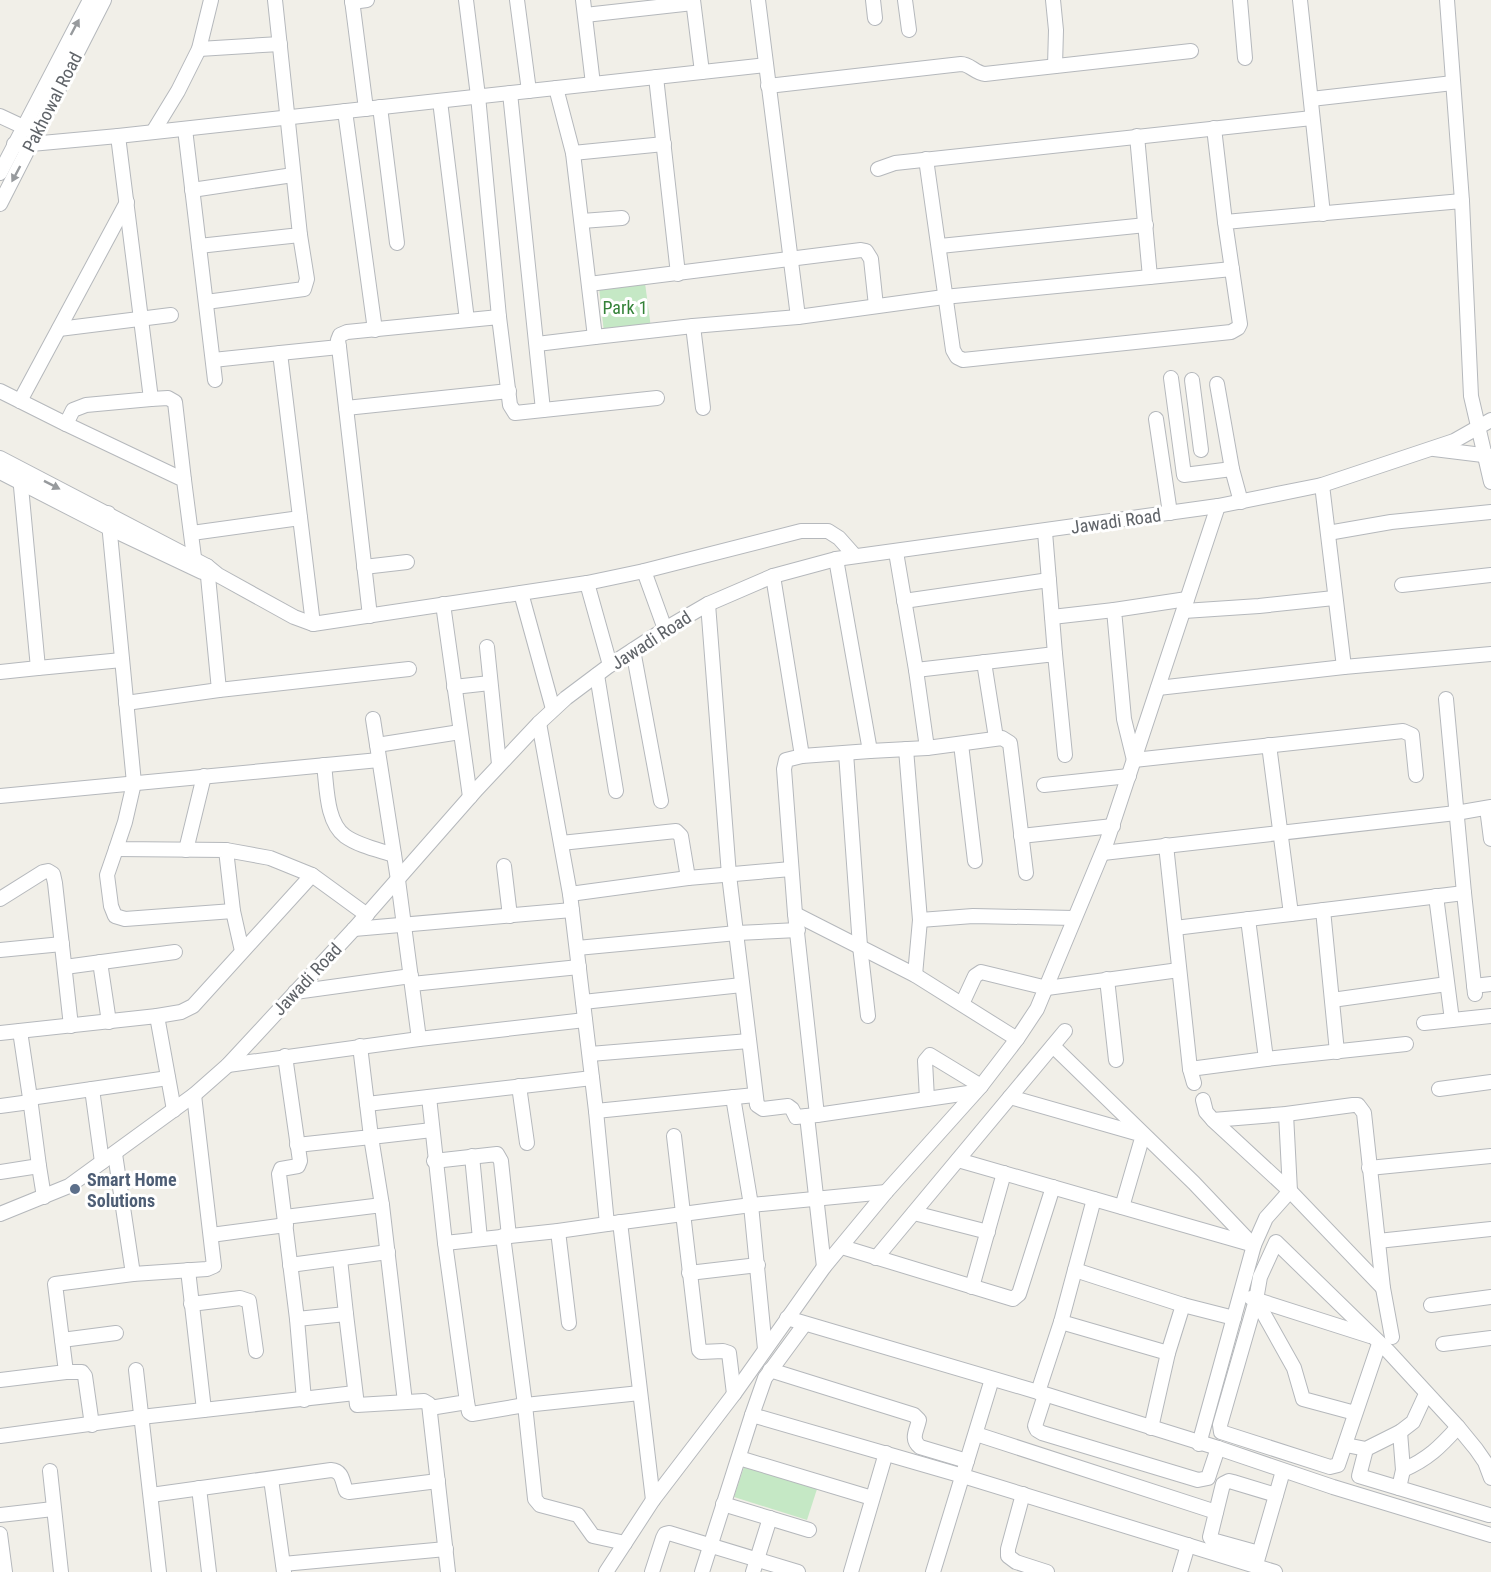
<svg xmlns="http://www.w3.org/2000/svg" width="1491" height="1572" font-family="'Roboto Condensed',sans-serif">
<style>
.green{fill:#c5e8c5}
.lines{fill:none;stroke-linecap:round;stroke-linejoin:round}
.minor-casing{stroke:#b5b8bc;stroke-width:16}
.minor{stroke:#fff;stroke-width:14}
.oneway{fill:#979a9d}
.service-dot{fill:#5c6f8a;stroke:#fff;stroke-width:2}
.labels{text-anchor:middle;dominant-baseline:central;stroke-width:6;stroke-linejoin:round;paint-order:stroke}
.street-label{font-size:18px;fill:#5f6368;stroke:#fff}
.park-label{font-size:18px;fill:#348238;stroke:#fff}
.service-label{font-size:18px;font-weight:bold;fill:#4e5e75;stroke:#fff;text-anchor:start}
</style>
<rect width="100%" height="100%" fill="#f1efe8"/>
<g class="green">
<polygon points="645,283 651,328 604,333 599,287"/>
<polygon points="744,1467 817,1489 807,1520 734,1497"/>
</g>
<g class="lines">
<defs>
<g id="minor">
<polyline points="352,0 366,109"/>
<polyline points="466,0 478,96 499,317"/>
<polyline points="517,0 529,91"/>
<polyline points="583,0 593,84"/>
<polyline points="693,0 702,72"/>
<polyline points="758,0 798,317"/>
<polyline points="873,0 875,18"/>
<polyline points="905,0 909,30"/>
<polyline points="1053,0 1056,30 1055,66"/>
<polyline points="1240,0 1245,58"/>
<polyline points="1300,0 1323,214"/>
<polyline points="1447,0 1462,201"/>
<polyline points="352,2 367,0"/>
<polyline points="585,15 693,3"/>
<polyline points="199,49 280,44"/>
<polyline points="656,77 678,274"/>
<path d="M768 86 961 64C970 64 975 73 985 74L1191 51"/>
<polyline points="556,88 573,153 595,337 693,326 798,317 944,297 1232,269"/>
<polyline points="510,93 543,410"/>
<polyline points="1311,99 1453,83"/>
<polyline points="440,101 467,320"/>
<polyline points="380,107 397,243"/>
<polyline points="345,111 375,330"/>
<polyline points="0,116 30,130"/>
<polyline points="1214,128 1225,222"/>
<polyline points="185,129 215,380"/>
<polyline points="153,132 178,91 199,49 211,0"/>
<polyline points="1137,136 1150,277"/>
<polyline points="14,144 31,144 118,136 766,65"/>
<polyline points="573,153 664,144"/>
<polyline points="926,159 953,350 957,357 963,360 1231,332 1238,328 1240,324 1225,222 1462,201 1471,396 1491,482"/>
<polyline points="878,169 895,163 1312,118"/>
<polyline points="0,173 90,0"/>
<polyline points="192,190 293,175"/>
<polyline points="0,204 104,0"/>
<polyline points="582,221 622,218"/>
<polyline points="199,246 300,235 275,0"/>
<polyline points="940,246 1146,225"/>
<polyline points="589,284 861,250 866,251 871,259 876,306"/>
<polyline points="206,302 304,289 307,279 300,235"/>
<polyline points="693,326 703,408"/>
<polyline points="59,329 171,315"/>
<polyline points="537,344 595,337"/>
<polyline points="280,353 339,347"/>
<polyline points="213,360 280,353 313,624"/>
<polyline points="1171,378 1184,475 1232,469 1241,502"/>
<polyline points="1192,380 1201,450"/>
<polyline points="1217,384 1232,469"/>
<polyline points="0,391 66,424 73,410 86,405 151,399 118,136"/>
<polyline points="151,399 168,398 175,402 184,480"/>
<polyline points="20,401 127,202"/>
<polyline points="346,408 509,391"/>
<polyline points="1156,419 1170,513"/>
<polyline points="66,424 184,480 195,565"/>
<polyline points="1434,449 1491,456"/>
<polyline points="0,458 207,566 218,575 294,617 313,624 587,583 644,571 801,531 828,531 839,538 855,556"/>
<polyline points="0,472 109,528 202,572"/>
<polyline points="1322,485 1344,667"/>
<polyline points="108,513 134,783 125,822 116,849 226,850 233,911 242,951"/>
<polyline points="1045,532 1055,654"/>
<polyline points="192,533 300,518"/>
<polyline points="1328,533 1391,522 1491,512"/>
<polyline points="896,552 916,670 1055,654 1065,755"/>
<polyline points="364,567 407,562"/>
<polyline points="644,571 665,629"/>
<polyline points="773,576 802,756 786,760 784,769 795,914 817,1115 975,1092"/>
<polyline points="587,583 610,665"/>
<polyline points="1402,585 1491,575"/>
<polyline points="521,593 553,709"/>
<polyline points="1187,599 1114,610 1124,719 1134,760 1403,731 1412,735 1416,775"/>
<polyline points="904,601 1049,580"/>
<polyline points="443,604 470,797"/>
<polyline points="708,604 729,875 757,1105 763,1109 788,1106 792,1109 796,1117 817,1115"/>
<polyline points="1184,611 1259,606 1334,598"/>
<polyline points="370,616 339,347 338,340 340,335 347,332 499,317 510,405 515,413 657,398"/>
<polyline points="1052,617 1114,610"/>
<polyline points="487,647 499,764"/>
<polyline points="633,650 661,801"/>
<polyline points="984,662 996,738"/>
<polyline points="38,668 122,660"/>
<polyline points="916,670 927,748"/>
<polyline points="0,672 38,668 20,476"/>
<polyline points="597,675 616,791"/>
<polyline points="454,687 490,683"/>
<polyline points="1158,688 1344,667 1491,654"/>
<polyline points="219,690 409,669"/>
<polyline points="1446,699 1464,893 1475,994"/>
<polyline points="126,703 219,690 207,566"/>
<polyline points="373,719 398,880 419,1039 585,1020"/>
<polyline points="539,723 570,894 596,1111 607,1224 751,1205 886,1192"/>
<polyline points="961,744 975,861"/>
<polyline points="377,745 460,732"/>
<polyline points="1269,745 1291,914 1464,893"/>
<polyline points="906,749 920,920 915,975"/>
<polyline points="870,751 927,748 1002,738 1010,743 1026,873"/>
<polyline points="846,753 860,946 868,1016"/>
<polyline points="802,756 870,751 836,559"/>
<path d="M324 765C327 787 326 822 345 836 359 846 379 850 394 855"/>
<polyline points="1044,785 1129,776"/>
<polyline points="0,796 379,760"/>
<polyline points="1487,808 1491,839"/>
<polyline points="1021,836 1113,826"/>
<polyline points="561,843 676,831 681,836 688,878"/>
<polyline points="1166,845 1190,1069 1194,1083"/>
<polyline points="116,849 107,875 111,906 115,916 125,919 233,911"/>
<polyline points="186,850 204,776"/>
<polyline points="226,850 270,858 312,875"/>
<polyline points="1103,853 1456,813 1491,807"/>
<polyline points="504,866 510,916"/>
<polyline points="570,894 688,878 791,869"/>
<polyline points="1436,896 1452,1020"/>
<polyline points="0,899 43,872 48,871 53,874 55,883 71,1026"/>
<polyline points="1323,910 1337,1052"/>
<polyline points="795,914 915,975 1017,1039"/>
<polyline points="920,920 973,916 1074,918"/>
<polyline points="1175,928 1291,914"/>
<polyline points="354,929 572,910"/>
<polyline points="577,948 737,933 798,930"/>
<polyline points="0,950 62,944"/>
<polyline points="100,962 109,1022"/>
<polyline points="65,967 175,952"/>
<polyline points="1107,979 1116,1060"/>
<polyline points="412,984 579,967"/>
<polyline points="1474,986 1491,984"/>
<polyline points="295,992 411,976"/>
<polyline points="1332,1000 1447,984"/>
<polyline points="583,1002 742,985"/>
<polyline points="962,1004 975,976 981,972 1047,988 1179,970"/>
<polyline points="157,1016 181,1012 193,1006 312,875 367,915"/>
<polyline points="1424,1023 1491,1016"/>
<polyline points="20,1031 30,1098 168,1078"/>
<polyline points="0,1033 157,1016 174,1110"/>
<polyline points="1053,1046 1194,1183 1252,1244"/>
<polyline points="590,1054 749,1041"/>
<polyline points="285,1056 300,1161 298,1166 281,1169 279,1174 297,1319 346,1314 357,1405 424,1401 429,1404 448,1572"/>
<polyline points="1266,1059 1406,1044"/>
<polyline points="228,1065 419,1039"/>
<polyline points="1190,1069 1266,1059 1248,919"/>
<polyline points="519,1086 527,1143"/>
<polyline points="92,1089 102,1162"/>
<polyline points="1439,1089 1491,1082"/>
<polyline points="429,1097 445,1243 558,1231 607,1224"/>
<polyline points="733,1097 751,1205 765,1349"/>
<polyline points="1010,1097 1143,1135 1122,1207"/>
<polyline points="927,1099 925,1061 930,1055 981,1086"/>
<polyline points="1203,1100 1206,1112 1213,1120 1286,1114 1353,1105 1358,1105 1364,1113 1383,1288 1392,1337"/>
<polyline points="367,1104 592,1078"/>
<polyline points="0,1106 30,1102"/>
<polyline points="596,1111 755,1095"/>
<polyline points="807,1116 824,1267"/>
<polyline points="1213,1120 1290,1191 1383,1288"/>
<polyline points="674,1136 699,1350 701,1352 723,1351 729,1353 734,1394"/>
<polyline points="297,1145 371,1137 360,1046"/>
<polyline points="472,1156 480,1239"/>
<polyline points="958,1160 1254,1245"/>
<polyline points="434,1161 497,1154 501,1161 509,1236"/>
<polyline points="39,1166 44,1197"/>
<polyline points="1369,1168 1491,1156"/>
<polyline points="0,1172 39,1166 30,1098"/>
<polyline points="382,1205 371,1137 432,1130"/>
<polyline points="914,1213 988,1232"/>
<polyline points="0,1214 69,1186 194,1095 228,1065 354,929 477,789 539,723 566,698 610,665 665,629 708,604 773,576 836,559 1218,506 1322,485 1454,441 1491,420"/>
<polyline points="285,1217 382,1205 405,1402"/>
<polyline points="620,1222 653,1500"/>
<polyline points="558,1231 569,1323"/>
<polyline points="211,1235 286,1225"/>
<polyline points="503,1236 525,1405 535,1499 540,1505 578,1515 593,1536 625,1543"/>
<polyline points="1378,1241 1491,1229"/>
<polyline points="842,1247 1013,1299 1019,1294 1053,1187"/>
<polyline points="876,1258 1065,1031"/>
<polyline points="340,1259 346,1314"/>
<polyline points="290,1265 388,1252"/>
<polyline points="188,1270 204,1410"/>
<polyline points="1075,1270 1183,1305 1234,1318"/>
<polyline points="689,1273 758,1265"/>
<polyline points="133,1274 207,1269 214,1266 194,1095"/>
<polyline points="972,1287 1004,1173"/>
<polyline points="1251,1298 1370,1336"/>
<polyline points="1256,1300 1294,1368 1303,1399 1355,1413"/>
<polyline points="191,1304 240,1298 249,1301 256,1351"/>
<polyline points="1431,1305 1491,1297"/>
<polyline points="787,1318 1038,1392 1218,1448 1333,1487 1491,1535"/>
<polyline points="297,1319 304,1400"/>
<polyline points="1061,1322 1168,1353 1151,1428"/>
<polyline points="62,1340 116,1333"/>
<polyline points="1379,1344 1338,1465 1330,1467 1221,1432 1220,1425 1256,1300 1260,1277 1276,1242 1388,1351 1458,1427 1476,1449 1485,1462 1491,1478"/>
<polyline points="1443,1344 1491,1338"/>
<polyline points="1168,1353 1183,1305"/>
<polyline points="136,1370 159,1572"/>
<path d="M770 1370 914 1415 919 1420C917 1430 910 1439 920 1447L967 1461"/>
<polyline points="66,1372 82,1372 85,1376 92,1425"/>
<polyline points="0,1380 66,1372 55,1284 133,1274 115,1154"/>
<polyline points="1038,1392 1061,1322 1094,1199"/>
<polyline points="1045,1395 1035,1426 1037,1430 1042,1433 1198,1480 1208,1478 1218,1448"/>
<polyline points="467,1402 469,1412 472,1414 525,1405 640,1393"/>
<polyline points="430,1408 467,1402 445,1243"/>
<polyline points="752,1415 765,1378 804,1325"/>
<polyline points="1400,1432 1403,1470 1399,1488 1489,1515"/>
<polyline points="976,1434 1216,1512"/>
<polyline points="0,1436 141,1417 355,1393"/>
<polyline points="1199,1444 1254,1245 1266,1218 1290,1191 1286,1114"/>
<polyline points="1346,1445 1366,1449 1400,1432 1413,1422 1426,1394"/>
<polyline points="1366,1449 1359,1476 1399,1488"/>
<polyline points="739,1458 872,1498"/>
<path d="M1403 1470C1428 1459 1440 1447 1458 1427"/>
<polyline points="50,1471 61,1572"/>
<polyline points="271,1479 284,1572"/>
<polyline points="199,1488 209,1572"/>
<polyline points="1023,1494 1008,1549 1008,1556 1016,1562 1047,1572"/>
<path d="M151 1495 331 1470C343 1471 342 1481 346 1491L349 1492 438 1481"/>
<polyline points="723,1504 809,1530"/>
<polyline points="0,1515 53,1509"/>
<polyline points="0,1534 5,1572"/>
<polyline points="1259,1553 1212,1540 1210,1537 1223,1484 1229,1481 1233,1482 1276,1495"/>
<polyline points="1257,1561 1283,1471"/>
<polyline points="283,1564 446,1549"/>
<polyline points="606,1572 653,1500 734,1394 824,1267 886,1192 981,1086 1017,1039 1037,1009 1107,841 1218,506"/>
<polyline points="652,1572 663,1538 665,1534 669,1533 798,1572"/>
<polyline points="702,1572 752,1415 963,1476 1275,1572"/>
<polyline points="753,1572 770,1518"/>
<polyline points="851,1572 886,1453"/>
<polyline points="933,1572 992,1379"/>
<polyline points="1180,1572 1188,1545"/>
</g>
</defs>
<use href="#minor" class="minor-casing"/>
<use href="#minor" class="minor"/>
</g>
<defs><path id="oneway-solid" d="M-6-.8H1V-3.2L6.5 0L1 3.2V.8H-6Z" transform="scale(1.5)"/></defs>
<g class="oneway">
<use href="#oneway-solid" transform="translate(75 27) rotate(-62)"/>
<use href="#oneway-solid" transform="translate(16 174) rotate(118)"/>
<use href="#oneway-solid" transform="translate(52 485) rotate(27)"/>
</g>
<circle class="service-dot" cx="75" cy="1189" r="6"/>
<g class="labels">
<g class="street-label">
<text transform="translate(52 102) rotate(-63)">Pakhowal Road</text>
<text transform="translate(1116 521) rotate(-8)">Jawadi Road</text>
<text transform="translate(651 640) rotate(-33)">Jawadi Road</text>
<text transform="translate(307 979) rotate(-47)">Jawadi Road</text>
</g>
<g class="park-label">
<text x="625" y="307">Park 1</text>
</g>
<g class="service-label">
<text x="87" y="1179">Smart Home<tspan x="87" dy="21">Solutions</tspan></text>
</g>
</g>
</svg>
